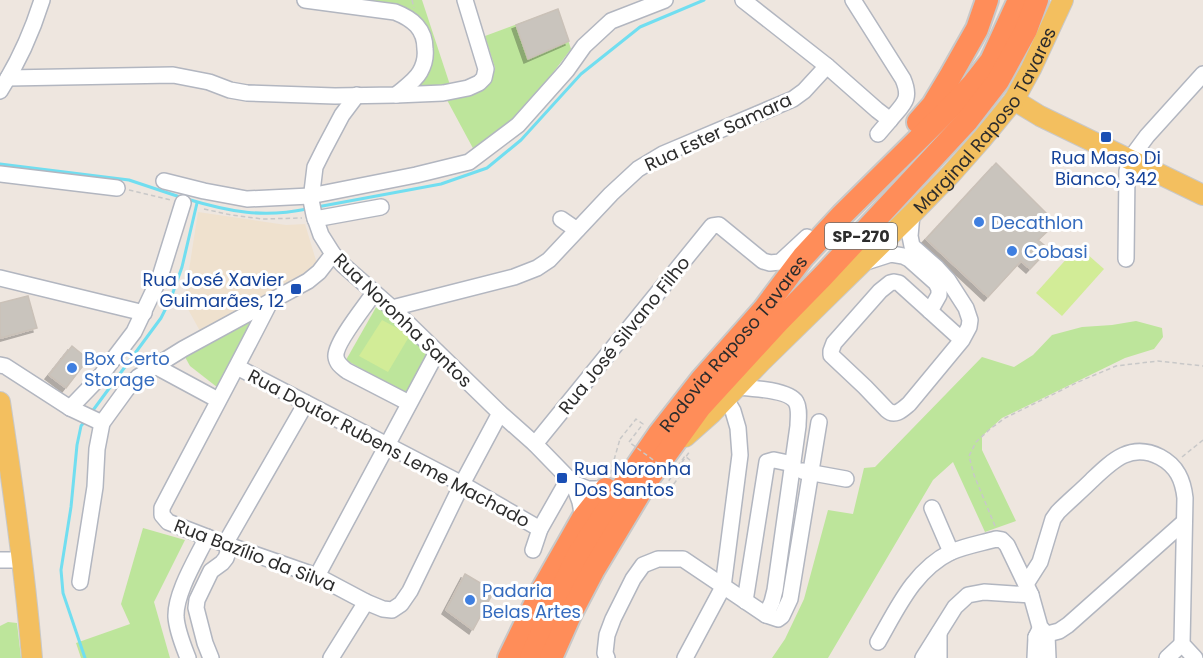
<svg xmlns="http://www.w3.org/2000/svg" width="1203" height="658" font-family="Poppins,sans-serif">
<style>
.education{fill:#efe1ce}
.green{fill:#bde59b}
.pitch{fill:#d2ec97}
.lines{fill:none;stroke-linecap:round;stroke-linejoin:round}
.stream{stroke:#71def0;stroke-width:3}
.building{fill:#c9c4bd;stroke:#cac1b8;stroke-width:1.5;filter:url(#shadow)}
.minor-casing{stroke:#b2b6c0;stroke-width:18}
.major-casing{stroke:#c8c8c8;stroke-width:22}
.highway-casing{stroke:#c8c8c8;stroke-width:26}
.path{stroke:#c8c8c8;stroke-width:1.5;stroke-dasharray:4.5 3;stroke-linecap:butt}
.minor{stroke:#fff;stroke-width:15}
.major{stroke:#f3bf5f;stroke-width:20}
.highway{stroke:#ff8d59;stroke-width:22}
.path-bridge{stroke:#c8c8c8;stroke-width:1.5;stroke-dasharray:4.5 3;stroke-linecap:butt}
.transit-dot{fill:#1a4fb4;stroke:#fff;stroke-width:2}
.shop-dot{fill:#3f7fe0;stroke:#fff;stroke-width:2}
.labels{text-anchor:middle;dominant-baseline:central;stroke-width:6;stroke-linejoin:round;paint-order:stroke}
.shield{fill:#fff;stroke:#6b6b6b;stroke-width:1.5}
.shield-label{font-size:16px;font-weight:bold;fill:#2c2c2c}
.street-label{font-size:18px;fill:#2c2c2c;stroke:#fff}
.transit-label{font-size:18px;fill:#164399;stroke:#fff}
.shop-label{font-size:18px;fill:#366cbe;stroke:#fff;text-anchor:start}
</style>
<defs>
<filter id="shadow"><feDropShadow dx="-4" dy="4" stdDeviation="0" flood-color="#0004"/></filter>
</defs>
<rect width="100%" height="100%" fill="#eee6df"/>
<polygon class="education" points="198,212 286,225 305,224 318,267 200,331 184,302"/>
<g class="green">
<path d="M343 0H422L451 88 407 92C437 75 437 52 423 24Z"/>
<polygon points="558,9 571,49 520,116 475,152 447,100 465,96 490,84 495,68 485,36"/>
<polygon points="379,302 432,351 409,396 346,360"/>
<polygon points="258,316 222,391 190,366 185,357"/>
<polygon points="1136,321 1162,328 1163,337 1154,349 1125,358 1002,418 982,436 982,450 1016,521 985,532 953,462 933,480 828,658 772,658 785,639 804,599 828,510 853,514 864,468 875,467 982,357 1014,367 1033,355 1052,335 1082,327 1112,325"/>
<polygon points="143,528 185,540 154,602 170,658 81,658 76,643 130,624 121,604"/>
<polygon points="8,622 17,623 21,658 0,658 0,626"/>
</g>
<g class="pitch">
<polygon points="1078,246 1104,269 1062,316 1036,293"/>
<polygon points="382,320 410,335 388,372 359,356"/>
</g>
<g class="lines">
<g class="stream">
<polyline points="0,164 129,180 180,197"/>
<path d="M187 199C230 212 263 218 307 209"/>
<polyline points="317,207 441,184 487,168 521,140 581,74 640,27 704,0"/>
<polyline points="91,413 161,318 171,298 182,267 197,203"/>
<polyline points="85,658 63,593 61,570 71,507 77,445 81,426 85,421"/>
</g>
</g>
<g class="building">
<polygon points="558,9 569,41 528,59 516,25"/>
<polygon points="996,163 1056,223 1038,240 1049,249 1030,269 1021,261 988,297 926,239"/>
<polygon points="28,296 37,328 1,338 0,333 0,303"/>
<polygon points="72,346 88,359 66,388 49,375"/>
<polygon points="465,574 494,591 473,630 446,610"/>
</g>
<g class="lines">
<defs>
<g id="minor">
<path d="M305 0 395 12C413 19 425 29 425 49 426 57 424 65 420 72 415 81 404 88 396 95"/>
<path d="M743 0 827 66 877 110 890 120C903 104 912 100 903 79L853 0"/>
<polyline points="8,78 173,75 209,82 230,90 247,93 335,96 396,95 443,93 468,88 479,83 484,78 486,69 465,0"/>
<path d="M0 91C18 63 32 32 42 0"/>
<polyline points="357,95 342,115 324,149 315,167 311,200 314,215 321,235 333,254 343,265 392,308 500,413 535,444 573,483 588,489 605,489"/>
<polyline points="878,134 890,120"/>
<polyline points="0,174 117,188"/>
<polyline points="164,181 204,191 247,199 310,196 416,175 469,162 518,125 567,70 584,46 611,21 665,0"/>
<path d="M912 214 910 236 912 246 937 268 948 280 966 308 970 320 969 327 962 340 909 404C902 410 895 417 887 410L865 387 831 355V351L834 343 880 291 890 283 894 282 899 283 962 340"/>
<polyline points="315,219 381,207"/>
<polyline points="561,219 577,230"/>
<polyline points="1126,259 1127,171 1130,159 1147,136 1203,74"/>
<polyline points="863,263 891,254 903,256 909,259 936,283 939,289 939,295 930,311"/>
<polyline points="0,278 144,313"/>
<path d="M374 293C366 305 334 344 336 357 337 364 342 367 347 371L409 403"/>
<path d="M270 302C235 371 198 439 162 508V515L168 522 225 544 317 576 366 602 383 609 392 610 401 604 410 591 462 484 500 413"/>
<polyline points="392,308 514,277 537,268 549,260 611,194 638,169 663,154 793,99 804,91 827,66"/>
<polyline points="0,365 5,366 70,408 102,423"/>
<polyline points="155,366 218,400"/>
<polyline points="237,367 462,484 540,529"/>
<polyline points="70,408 99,378 134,332 160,277 183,203"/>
<polyline points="535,444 712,226 719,225 763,261 770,263 780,262 807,237"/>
<polyline points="802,471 846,479"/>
<polyline points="573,483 580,502 583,518"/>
<polyline points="932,508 951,552"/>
<polyline points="225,544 306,403"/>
<polyline points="533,550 540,529 569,478"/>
<polyline points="0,560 22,560"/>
<polyline points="317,576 437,352"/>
<polyline points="80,582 95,487 97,449 102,423 126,390 138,377 183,349 308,281 319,272 333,254"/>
<path d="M1026 584 1040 562 1053 519 1058 512C1069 501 1081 491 1092 480 1112 461 1131 442 1160 457 1177 466 1183 480 1185 498L1182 644 1195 658"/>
<polyline points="745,601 767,462 774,460 793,464"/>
<polyline points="766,615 778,619 782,616 790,599 819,422"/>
<polyline points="1036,637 1059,631 1068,625 1184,522"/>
<path d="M878 642C897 609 914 570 951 552 965 546 982 543 996 539L1002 540 1007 545 1031 595 1040 627 1047 635 1048 658"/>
<path d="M188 658C183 645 177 631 176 617 175 593 197 558 207 537"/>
<polyline points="211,658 205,643 196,608 197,600 211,571 222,563 226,558 230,546"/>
<polyline points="331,658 366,602"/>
<path d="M607 658 605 653 607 635 613 619 633 579 643 565 658 559H683L766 615 772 602 775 590 798 426C798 418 800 409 796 402 789 390 751 388 737 387"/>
<polyline points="685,658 723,587 740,455 738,428 733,411 726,399"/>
<polyline points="923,658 955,607 968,595 984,592 1031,595"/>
<polyline points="939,658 939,633"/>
<polyline points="1035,658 1036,637 1040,629"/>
<polyline points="1167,658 1182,644"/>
</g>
<g id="major">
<polyline points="1014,100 1040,116 1203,195"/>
<path d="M0 402C13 487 25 572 32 658"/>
<path id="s1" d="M685 437 712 413 762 361 912 214 951 174 982 139 1014 100 1031 69 1063 0"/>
</g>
<g id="highway">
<polyline points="918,122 933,105 951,75 977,29 987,0"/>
<polyline points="509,658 541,592 583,518 606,489"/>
<path id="s2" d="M531 658 548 618 578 555 613 501 659 434 702 379 764 309 803 257 842 215 952 106 973 84 991 61 1019 0"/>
<polyline points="551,658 570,615 594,569 648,479 700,407 778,322 823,276 967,121 998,81 1026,30 1037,0"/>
</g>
</defs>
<use href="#minor" class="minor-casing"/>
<use href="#major" class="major-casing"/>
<use href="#highway" class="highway-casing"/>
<g class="path">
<polyline points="412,0 414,8"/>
<polyline points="129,190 171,200"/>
<polyline points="204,209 231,215 263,219 302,218"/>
<polyline points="1182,457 1203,440"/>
<polyline points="610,474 620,439"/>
<polyline points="663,490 667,493"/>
<polyline points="660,493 690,451"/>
<polyline points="995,526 974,475 969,456 976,442 990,429 1005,418 1078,382 1116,366 1158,361 1203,366"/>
</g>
<use href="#minor" class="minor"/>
<use href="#major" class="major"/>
<use href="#highway" class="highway"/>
<polyline class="path-bridge" points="620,439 636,419 643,424 629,442 672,474 685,456 691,461 667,493"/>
</g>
<g class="transit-dot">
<rect x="1100" y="131" width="12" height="12" rx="3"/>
<rect x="290" y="283" width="12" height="12" rx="3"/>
<rect x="556" y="472" width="12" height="12" rx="3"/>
</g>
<g class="shop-dot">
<circle cx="979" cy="222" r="6"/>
<circle cx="1012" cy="251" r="6"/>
<circle cx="72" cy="368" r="6"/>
<circle cx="470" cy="600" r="6"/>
</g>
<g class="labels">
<rect class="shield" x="825" y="223" width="72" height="26" rx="4.5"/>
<g class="shield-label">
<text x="861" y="236">SP-270</text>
</g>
<g class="street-label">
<text stroke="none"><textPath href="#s1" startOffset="438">Marginal Raposo Tavares</textPath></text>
<text transform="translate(718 132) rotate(-25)">Rua Ester Samara</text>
<text transform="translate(403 320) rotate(44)">Rua Noronha Santos</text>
<text transform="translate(624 335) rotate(-51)">Rua José Silvano Filho</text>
<text stroke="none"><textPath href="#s2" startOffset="376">Rodovia Raposo Tavares</textPath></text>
<text transform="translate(389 448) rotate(28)">Rua Doutor Rubens Leme Machado</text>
<text transform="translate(255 555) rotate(21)">Rua Bazílio da Silva</text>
</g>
<g class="transit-label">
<text x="1106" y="157">Rua Maso Di<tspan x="1106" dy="21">Bianco, 342</tspan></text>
<text x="284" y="279" text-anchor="end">Rua José Xavier<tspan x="284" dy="21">Guimarães, 12</tspan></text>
<text x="574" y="468" text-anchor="start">Rua Noronha<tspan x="574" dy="21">Dos Santos</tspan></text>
</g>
<g class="shop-label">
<text x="991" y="222">Decathlon</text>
<text x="1024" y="251">Cobasi</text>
<text x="84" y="358">Box Certo<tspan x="84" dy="21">Storage</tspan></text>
<text x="482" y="590">Padaria<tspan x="482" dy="21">Belas Artes</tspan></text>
</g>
</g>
</svg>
